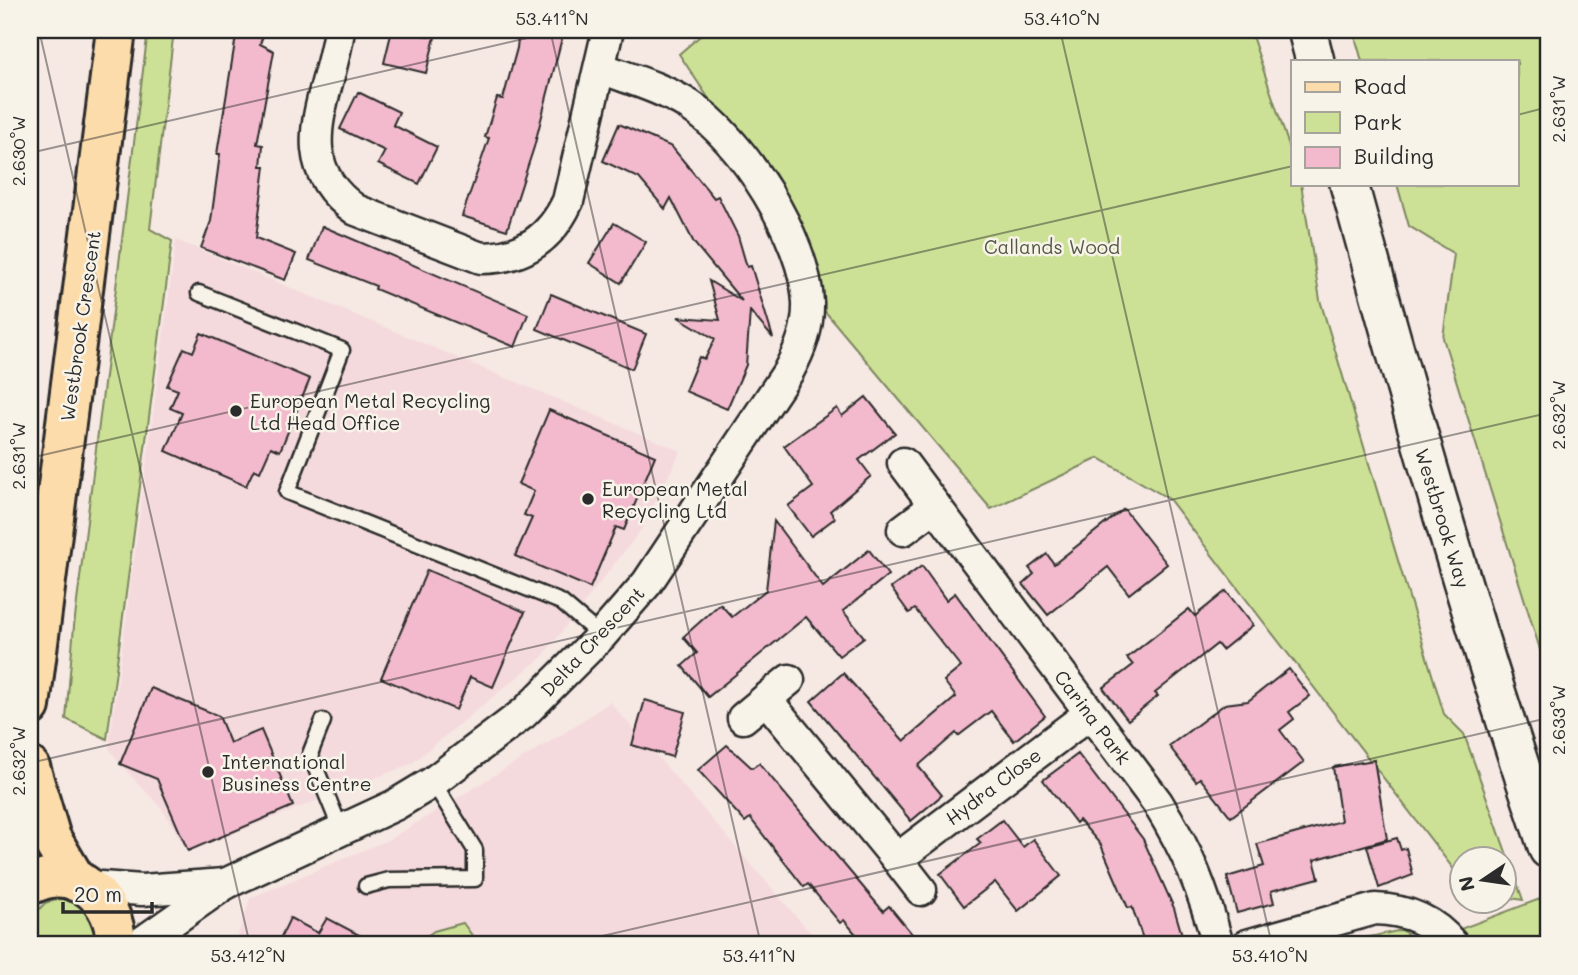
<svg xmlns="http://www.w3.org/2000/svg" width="1578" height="975" font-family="Mali,sans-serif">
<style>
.built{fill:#f5dadd}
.green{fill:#cde196;stroke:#7c8660;stroke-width:2}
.building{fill:#f3bace;stroke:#2b2b2b;stroke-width:2}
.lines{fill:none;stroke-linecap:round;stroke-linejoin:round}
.service-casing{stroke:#2b2b2b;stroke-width:19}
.minor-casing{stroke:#2b2b2b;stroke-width:35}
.tertiary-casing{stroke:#2b2b2b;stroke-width:42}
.primary-casing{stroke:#2b2b2b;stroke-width:44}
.service{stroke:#f7f3e8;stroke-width:14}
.minor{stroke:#f7f3e8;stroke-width:30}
.tertiary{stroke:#f7f3e8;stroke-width:37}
.primary{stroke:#fddcac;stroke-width:38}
.ticks{fill:none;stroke:#2b2b2b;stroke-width:2;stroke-opacity:0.45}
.poi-dot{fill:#2b2b2b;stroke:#f7f3e8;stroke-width:2.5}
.labels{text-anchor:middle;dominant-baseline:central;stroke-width:5;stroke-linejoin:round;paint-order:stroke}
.park-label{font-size:19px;fill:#545846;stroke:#f7f3e8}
.street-label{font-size:19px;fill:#2b2b2b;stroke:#f7f3e8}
.poi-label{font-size:19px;fill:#2b2b2b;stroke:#f7f3e8;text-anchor:start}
.neatline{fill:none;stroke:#2b2b2b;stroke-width:2.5}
.ticks-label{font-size:18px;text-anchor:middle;fill:#2b2b2b}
</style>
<rect width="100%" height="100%" fill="#f6e8e3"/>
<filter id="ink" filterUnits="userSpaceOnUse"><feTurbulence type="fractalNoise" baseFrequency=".0143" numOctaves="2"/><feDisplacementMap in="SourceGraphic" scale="14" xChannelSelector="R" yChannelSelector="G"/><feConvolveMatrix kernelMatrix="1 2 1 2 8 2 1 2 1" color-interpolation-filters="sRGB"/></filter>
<g filter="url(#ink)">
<g class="built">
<polygon points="176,240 681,451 641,530 542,657 411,764 188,851 162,809 120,764 109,748"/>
<polygon points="610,702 821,945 480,945 463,924 434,931 414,945 235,945 250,898 390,839 564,733"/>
</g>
<g class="green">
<polygon points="148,30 174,30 150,229 172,241 107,739 66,719 74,626"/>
<polygon points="707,30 1250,30 1293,158 1293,184 1301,184 1320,300 1444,714 1464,734 1523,900 1505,897 1504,860 1462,860 1462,880 1169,499 1099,458 991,509 791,271 749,159 679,54"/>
<polygon points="1353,30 1548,30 1548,675 1443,338 1454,254 1409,226 1397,184 1517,184 1517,61 1362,61"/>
<polygon points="1548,896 1548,945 1451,945 1447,934"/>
<path d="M57 899C90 899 96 916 98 945H30V919L45 903Z"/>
<polygon points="463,923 479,945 414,945 434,931"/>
<polygon points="1402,930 1420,945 1332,945"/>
</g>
<g class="building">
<polygon points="237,30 265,30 260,44 274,51 257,144 263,145 261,166 265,166 256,238 296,254 285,280 201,248 211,221 220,154 217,154"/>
<polygon points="392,30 435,37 426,73 384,63"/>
<polygon points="519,30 564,30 534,147 507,230 462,216 489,138 485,137 497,98 503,99 517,48"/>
<polygon points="358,92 399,112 393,125 437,147 419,184 378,164 385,151 340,129"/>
<polygon points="619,124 672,147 714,198 718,196 738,236 747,267 751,266 773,338 750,311 746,365 727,409 685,391 699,357 705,359 715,339 678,317 720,320 709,281 742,301 694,243 671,198 665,209 639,178 603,161"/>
<polygon points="614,223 646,242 621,283 589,263"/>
<polygon points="322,226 528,314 515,347 375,289 376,286 309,260"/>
<polygon points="551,294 646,334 632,369 537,329"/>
<polygon points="201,333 310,379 280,451 271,447 260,472 254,469 246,486 166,451 182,413 170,408 178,390 167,386 184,348 193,352"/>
<polygon points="866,397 895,433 859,460 871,476 830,511 835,518 811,536 788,506 813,487 784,446 837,408 842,416"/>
<polygon points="549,410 655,456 624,530 616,527 590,588 515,556 532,518 524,515 534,491 518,484"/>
<polygon points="1124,509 1167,564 1129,594 1108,567 1048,615 1023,584 1034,574 1029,568 1047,554 1054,564"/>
<polygon points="774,521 823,587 869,550 888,575 843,611 864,637 839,656 806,617 708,697 682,666 697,653 683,637 720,604 732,617 766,590"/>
<polygon points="922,566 946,600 955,593 1045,716 1014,741 991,711 958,736 956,733 918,766 942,795 911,821 811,701 843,673 904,741 956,697 944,681 961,667 915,609 909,613 891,588"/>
<polygon points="427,570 525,612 493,687 470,677 456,710 381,678"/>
<polygon points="1226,591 1253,625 1222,650 1217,644 1155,693 1158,696 1128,720 1103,688 1133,665 1127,658 1189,609 1195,616"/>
<polygon points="1289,669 1310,696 1289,712 1294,719 1280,730 1304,762 1231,817 1200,778 1196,781 1169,746 1225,704 1248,701"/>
<polygon points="151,688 219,716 230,743 261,730 293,806 188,851 157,779 120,764"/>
<polygon points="645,700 685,712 672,757 632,745"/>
<polygon points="727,745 752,768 759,763 883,911 889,906 921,945 865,945 844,920 840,923 808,884 804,887 750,818 745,822 698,770"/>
<polygon points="1078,754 1143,839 1174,908 1185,945 1145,945 1132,907 1128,908 1101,845 1079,820 1076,823 1043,780"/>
<polygon points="1374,760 1387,839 1314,860 1319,878 1271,891 1274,903 1237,913 1227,877 1264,866 1257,844 1341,821 1333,767"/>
<polygon points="1002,820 1023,847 1033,839 1061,876 1018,911 995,882 964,906 940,874 981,843 977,839"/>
<polygon points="1397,838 1401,850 1406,848 1413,875 1379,888 1367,846"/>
<polygon points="290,918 318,933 327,918 378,945 277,945"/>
</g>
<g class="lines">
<defs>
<g id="service">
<polyline points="199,293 342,350 287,492 561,602 601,636"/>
<polyline points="323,721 310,754 341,830"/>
<polyline points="366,886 389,880 475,879 475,850 433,782"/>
</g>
<g id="minor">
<path d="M339 30C330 97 285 161 356 210L481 258C523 258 551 238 568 201L608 30"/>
<path d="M903 463 1157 802C1188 852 1203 889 1218 945"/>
<polyline points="903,530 935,506"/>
<polyline points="766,699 897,859 1089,714"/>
<polyline points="743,718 789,680"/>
<polyline points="897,859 921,890"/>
<polyline points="87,886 142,890 225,884"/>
<path d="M138 945 225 884 395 805 433 782 524 713 601 636 647 583 788 372C800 350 809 328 808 302 805 239 742 139 689 105 662 88 630 79 601 68"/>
<path d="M1247 945 1375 909C1407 910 1433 920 1453 945"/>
</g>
<g id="tertiary">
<polyline points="1307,30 1315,61"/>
<path d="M1349 184C1410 407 1473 630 1548 849"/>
</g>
<g id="primary">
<polyline points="30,706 116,30"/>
<polyline points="30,767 51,838 77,882"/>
<path d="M30 885C76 861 116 899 116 945"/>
</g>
</defs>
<use href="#service" class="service-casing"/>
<use href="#minor" class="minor-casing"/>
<use href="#tertiary" class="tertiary-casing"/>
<use href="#primary" class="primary-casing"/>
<use href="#service" class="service"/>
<use href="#minor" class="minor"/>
<use href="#tertiary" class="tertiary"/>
<use href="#primary" class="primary"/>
</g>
</g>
<path class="ticks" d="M39 30 250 945M550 30 761 945M1060 30 1272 945M1517 115 1548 107M30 153 562 30M30 458 1293 166M30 763 1548 413M563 945 1548 718"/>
<g class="poi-dot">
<circle cx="236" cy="411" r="7"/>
<circle cx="588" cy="499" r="7"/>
<circle cx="208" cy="772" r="7"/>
</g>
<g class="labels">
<g class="park-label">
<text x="1052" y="246">Callands Wood</text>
</g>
<g class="street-label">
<text transform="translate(80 326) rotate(-82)">Westbrook Crescent</text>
<text transform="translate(1443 518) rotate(73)">Westbrook Way</text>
<text transform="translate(592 641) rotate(-47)">Delta Crescent</text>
<text transform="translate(1093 717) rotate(53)">Carina Park</text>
<text transform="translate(993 786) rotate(-37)">Hydra Close</text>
</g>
<g class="poi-label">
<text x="250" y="400">European Metal Recycling<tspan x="250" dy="22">Ltd Head Office</tspan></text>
<text x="602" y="488">European Metal<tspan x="602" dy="22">Recycling Ltd</tspan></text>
<text x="222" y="761">International<tspan x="222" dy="22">Business Centre</tspan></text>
</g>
</g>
<rect width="1578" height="975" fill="none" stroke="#f7f3e8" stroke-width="77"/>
<rect x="1291" y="60" width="228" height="126" fill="#f7f3e8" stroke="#a5a39c" stroke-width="2"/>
<rect x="1305" y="82" width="35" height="10" fill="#fddcac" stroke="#a5a39c" stroke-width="2"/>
<text x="1354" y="94" font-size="21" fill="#2b2b2b">Road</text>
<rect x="1305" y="112" width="35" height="21" fill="#cde196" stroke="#a5a39c" stroke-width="2"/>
<text x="1354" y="130" font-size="21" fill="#2b2b2b">Park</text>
<rect x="1305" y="147" width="35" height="21" fill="#f3bace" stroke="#a5a39c" stroke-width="2"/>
<text x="1354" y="164" font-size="21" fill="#2b2b2b">Building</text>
<g transform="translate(1483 880) rotate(257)"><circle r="33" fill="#f7f3e8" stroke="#a5a39c" stroke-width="2"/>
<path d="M0-5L12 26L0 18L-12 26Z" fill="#2b2b2b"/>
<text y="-10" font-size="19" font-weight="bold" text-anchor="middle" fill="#2b2b2b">N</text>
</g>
<path d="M63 902v10h89v-10" fill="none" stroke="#2b2b2b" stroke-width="3.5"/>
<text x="74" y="902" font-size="21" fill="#2b2b2b" stroke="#f7f3e8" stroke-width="5" paint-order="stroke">20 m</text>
<rect x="38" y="38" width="1502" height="898" class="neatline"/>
<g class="ticks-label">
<text x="552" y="25">53.411°N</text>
<text x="1062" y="25">53.410°N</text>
<text transform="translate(1559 109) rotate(-90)" y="6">2.631°W</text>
<text transform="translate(19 151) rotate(-90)" y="6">2.630°W</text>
<text transform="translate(1559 415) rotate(-90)" y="6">2.632°W</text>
<text transform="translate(19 456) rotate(-90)" y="6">2.631°W</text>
<text transform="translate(1559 720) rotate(-90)" y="6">2.633°W</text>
<text transform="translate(19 761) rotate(-90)" y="6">2.632°W</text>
<text x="248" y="962">53.412°N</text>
<text x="759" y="962">53.411°N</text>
<text x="1270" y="962">53.410°N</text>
</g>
</svg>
